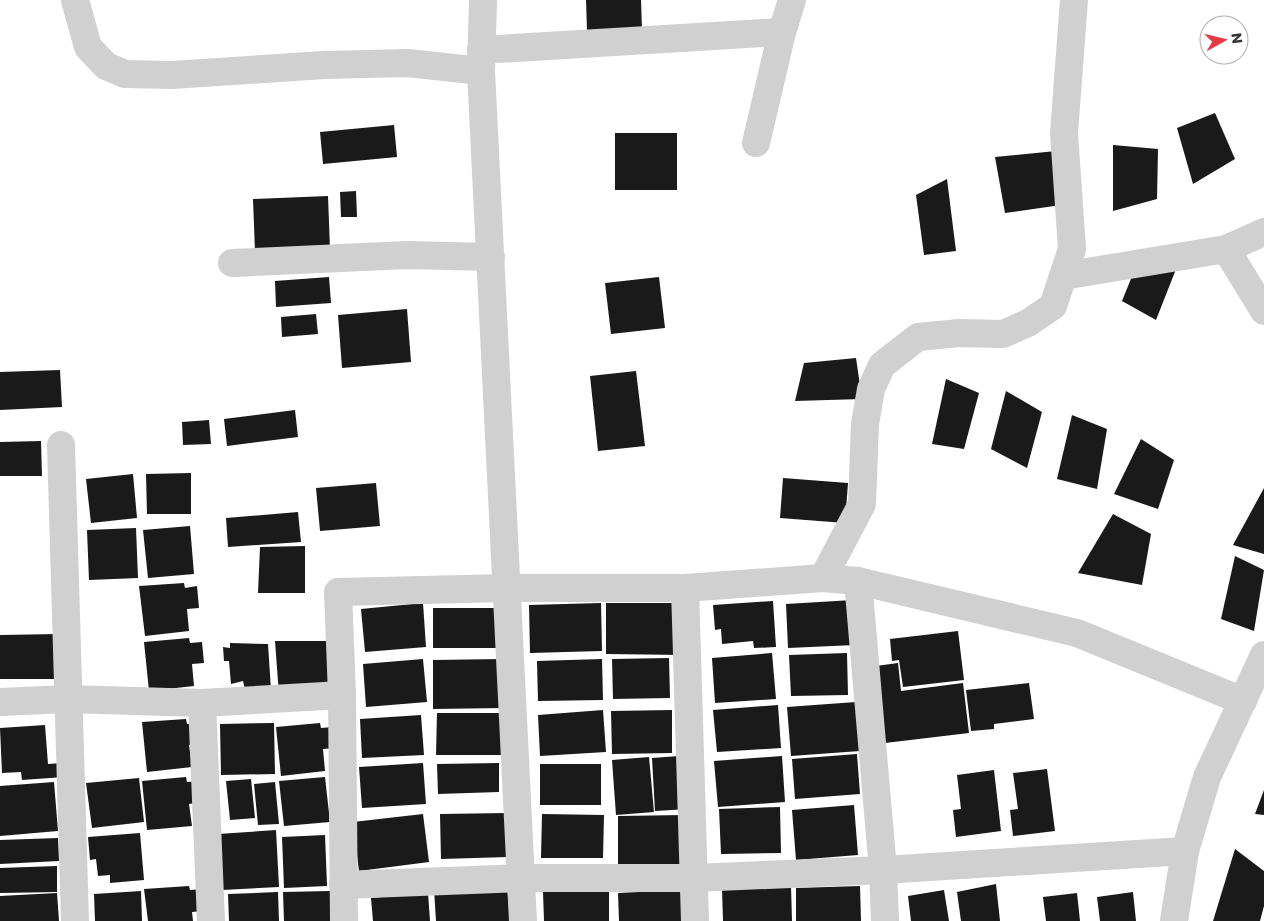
<svg xmlns="http://www.w3.org/2000/svg" width="1264" height="921" font-family="Poppins,sans-serif">
<style>
.building{fill:#1a1a1a}
.lines{fill:none;stroke-linecap:round;stroke-linejoin:round}
.minor{stroke:#d0d0d0;stroke-width:28}
</style>
<rect width="100%" height="100%" fill="#fff"/>
<g class="building">
<polygon points="586,0 641,0 642,30 587,32"/>
<polygon points="1215,113 1235,159 1193,184 1177,128"/>
<polygon points="394,125 397,157 323,164 320,132"/>
<rect x="615" y="133" width="62" height="57"/>
<polygon points="1113,145 1158,149 1157,199 1113,211"/>
<polygon points="1056,151 1061,205 1005,213 995,157"/>
<polygon points="947,179 956,251 924,255 916,195"/>
<polygon points="356,191 357,217 341,217 340,192"/>
<polygon points="328,196 330,249 255,252 253,199"/>
<polygon points="1141,254 1180,259 1156,320 1122,301"/>
<polygon points="329,277 331,303 276,307 275,281"/>
<polygon points="659,277 665,328 611,334 605,283"/>
<polygon points="407,309 411,362 342,368 338,315"/>
<polygon points="316,314 318,334 282,337 281,317"/>
<polygon points="856,358 862,399 795,401 804,363"/>
<polygon points="60,370 62,407 0,410 0,372"/>
<polygon points="636,371 645,446 598,451 590,376"/>
<polygon points="946,379 979,393 964,449 932,444"/>
<polygon points="1006,391 1042,412 1027,468 991,449"/>
<polygon points="295,410 298,437 227,446 224,419"/>
<polygon points="1072,415 1107,429 1097,489 1057,479"/>
<polygon points="209,420 211,444 183,445 182,422"/>
<polygon points="1141,439 1174,460 1158,509 1114,494"/>
<polygon points="41,441 42,476 0,476 0,442"/>
<polygon points="191,473 191,514 147,514 146,474"/>
<polygon points="133,474 137,518 91,523 86,479"/>
<polygon points="783,478 848,483 845,523 780,518"/>
<polygon points="376,483 380,526 320,531 316,488"/>
<polygon points="1264,488 1264,554 1233,545"/>
<polygon points="298,512 301,542 228,547 226,518"/>
<polygon points="1113,514 1151,534 1142,585 1078,573"/>
<polygon points="190,526 194,574 148,578 143,530"/>
<polygon points="136,528 138,578 89,580 87,530"/>
<polygon points="305,546 305,593 258,593 260,547"/>
<polygon points="1235,556 1264,570 1254,631 1221,619"/>
<polygon points="184,583 185,588 197,586 199,608 187,609 189,631 145,636 139,586"/>
<polygon points="853,600 855,645 788,648 786,604"/>
<polygon points="773,601 776,647 754,648 753,641 722,644 721,629 715,630 713,605"/>
<polygon points="423,603 426,647 365,652 361,609"/>
<polygon points="601,603 602,651 530,653 529,605"/>
<polygon points="606,603 684,603 684,655 606,654"/>
<rect x="433" y="608" width="66" height="40"/>
<polygon points="958,631 964,680 903,687 899,660 892,661 890,639"/>
<polygon points="58,634 61,679 0,679 0,635"/>
<polygon points="189,638 190,643 202,642 204,663 192,664 194,686 149,691 144,642"/>
<polygon points="275,641 327,641 332,695 279,695"/>
<polygon points="230,643 268,644 271,690 245,690 243,681 231,684 229,661 224,661 223,647 230,648"/>
<polygon points="772,653 776,699 715,703 712,658"/>
<polygon points="847,653 848,695 791,696 789,655"/>
<polygon points="669,658 670,698 613,699 612,659"/>
<polygon points="423,659 427,702 366,707 363,664"/>
<polygon points="502,659 503,708 433,709 433,660"/>
<polygon points="602,659 603,700 538,701 537,661"/>
<polygon points="898,663 901,691 963,683 969,733 885,743 876,666"/>
<polygon points="1029,683 1034,719 994,724 994,729 971,731 966,690"/>
<polygon points="856,702 860,751 791,756 787,707"/>
<polygon points="778,705 781,748 717,752 713,710"/>
<polygon points="603,710 606,752 540,756 538,715"/>
<polygon points="672,710 672,753 612,754 611,711"/>
<polygon points="437,713 501,713 501,755 436,755"/>
<polygon points="421,715 424,755 362,758 360,719"/>
<polygon points="186,719 187,724 199,723 201,744 189,745 192,767 147,772 142,722"/>
<polygon points="274,723 275,774 221,775 220,724"/>
<polygon points="320,723 321,728 333,727 336,748 323,749 325,771 281,776 276,727"/>
<polygon points="45,725 48,764 62,763 64,777 22,780 21,772 2,773 0,728"/>
<polygon points="857,754 860,794 795,799 792,759"/>
<polygon points="679,756 689,809 655,811 652,758"/>
<polygon points="782,756 785,802 718,807 714,761"/>
<polygon points="649,757 654,812 616,815 612,760"/>
<polygon points="423,763 426,804 362,808 359,767"/>
<polygon points="499,763 499,792 438,794 437,764"/>
<rect x="540" y="764" width="61" height="41"/>
<polygon points="1047,769 1055,831 1013,836 1010,810 1018,809 1013,773"/>
<polygon points="994,770 1001,831 956,837 953,810 961,809 957,775"/>
<polygon points="186,777 187,782 199,781 201,802 189,804 192,826 147,830 142,781"/>
<polygon points="325,777 330,822 284,826 279,781"/>
<polygon points="139,778 144,822 92,828 86,783"/>
<polygon points="251,779 255,818 230,820 226,781"/>
<polygon points="54,782 58,831 0,836 0,786"/>
<polygon points="275,782 279,824 258,825 254,784"/>
<polygon points="1264,790 1264,815 1255,814"/>
<polygon points="854,805 858,855 796,860 792,810"/>
<polygon points="780,807 781,853 721,854 719,809"/>
<polygon points="507,813 508,857 441,859 440,814"/>
<polygon points="423,814 429,862 359,871 353,822"/>
<polygon points="542,814 604,815 603,858 541,858"/>
<polygon points="684,815 684,864 618,864 618,816"/>
<polygon points="276,830 279,887 222,890 218,834"/>
<polygon points="140,833 144,880 110,883 110,875 98,876 96,859 90,860 88,837"/>
<polygon points="325,835 327,886 284,888 282,837"/>
<polygon points="58,838 59,861 0,864 0,840"/>
<polygon points="1235,849 1264,871 1264,906 1260,921 1213,921"/>
<polygon points="57,866 57,892 0,893 0,868"/>
<polygon points="996,884 1000,921 961,921 957,892"/>
<polygon points="507,885 510,921 436,921 434,889"/>
<polygon points="189,886 190,890 202,889 204,911 192,912 193,921 148,921 144,889"/>
<polygon points="791,886 792,921 723,921 722,888"/>
<polygon points="860,886 861,921 796,921 796,888"/>
<polygon points="682,890 683,921 619,921 618,893"/>
<polygon points="944,890 949,921 911,921 908,896"/>
<polygon points="141,891 142,921 95,921 94,894"/>
<polygon points="330,891 331,921 284,921 283,892"/>
<polygon points="609,891 609,921 544,921 543,892"/>
<polygon points="278,892 279,921 229,921 228,894"/>
<polygon points="1133,892 1136,921 1100,921 1097,897"/>
<polygon points="57,893 59,921 0,921 0,896"/>
<polygon points="428,893 430,921 373,921 371,898"/>
<polygon points="1077,893 1080,921 1046,921 1043,897"/>
</g>
<g class="lines">
<g class="minor">
<polyline points="75,0 88,47 106,66 125,74 172,75 324,65 408,63 481,71"/>
<polyline points="483,0 481,71 523,921"/>
<polyline points="481,50 782,32"/>
<polyline points="756,143 782,32 792,0"/>
<polyline points="1226,249 1264,311"/>
<polyline points="232,263 407,255 491,257"/>
<polyline points="1063,276 1226,249 1264,232"/>
<polyline points="61,445 75,921"/>
<polyline points="823,578 862,504 865,424 871,389 882,365 918,337 959,333 1003,334 1028,323 1053,306 1072,249 1064,133 1074,0"/>
<polyline points="858,581 883,870 885,921"/>
<polyline points="685,588 695,921"/>
<polyline points="0,702 68,699 202,703 342,695"/>
<polyline points="202,703 211,921"/>
<polyline points="343,885 521,878 694,878 883,870 1185,851"/>
<polyline points="344,921 342,695 338,592 506,588 685,588 823,578 858,581 1077,633 1243,701"/>
<polyline points="1174,921 1185,851 1207,777 1264,655"/>
</g>
</g>
<g transform="translate(1224 40) rotate(82)"><circle r="24" fill="#ffffff" stroke="#adadad"/>
<path d="M0-4L9 19L0 12L-9 19Z" fill="#e63946"/>
<text y="-8" font-size="14" font-weight="bold" text-anchor="middle" fill="#333333">N</text>
</g>
</svg>
